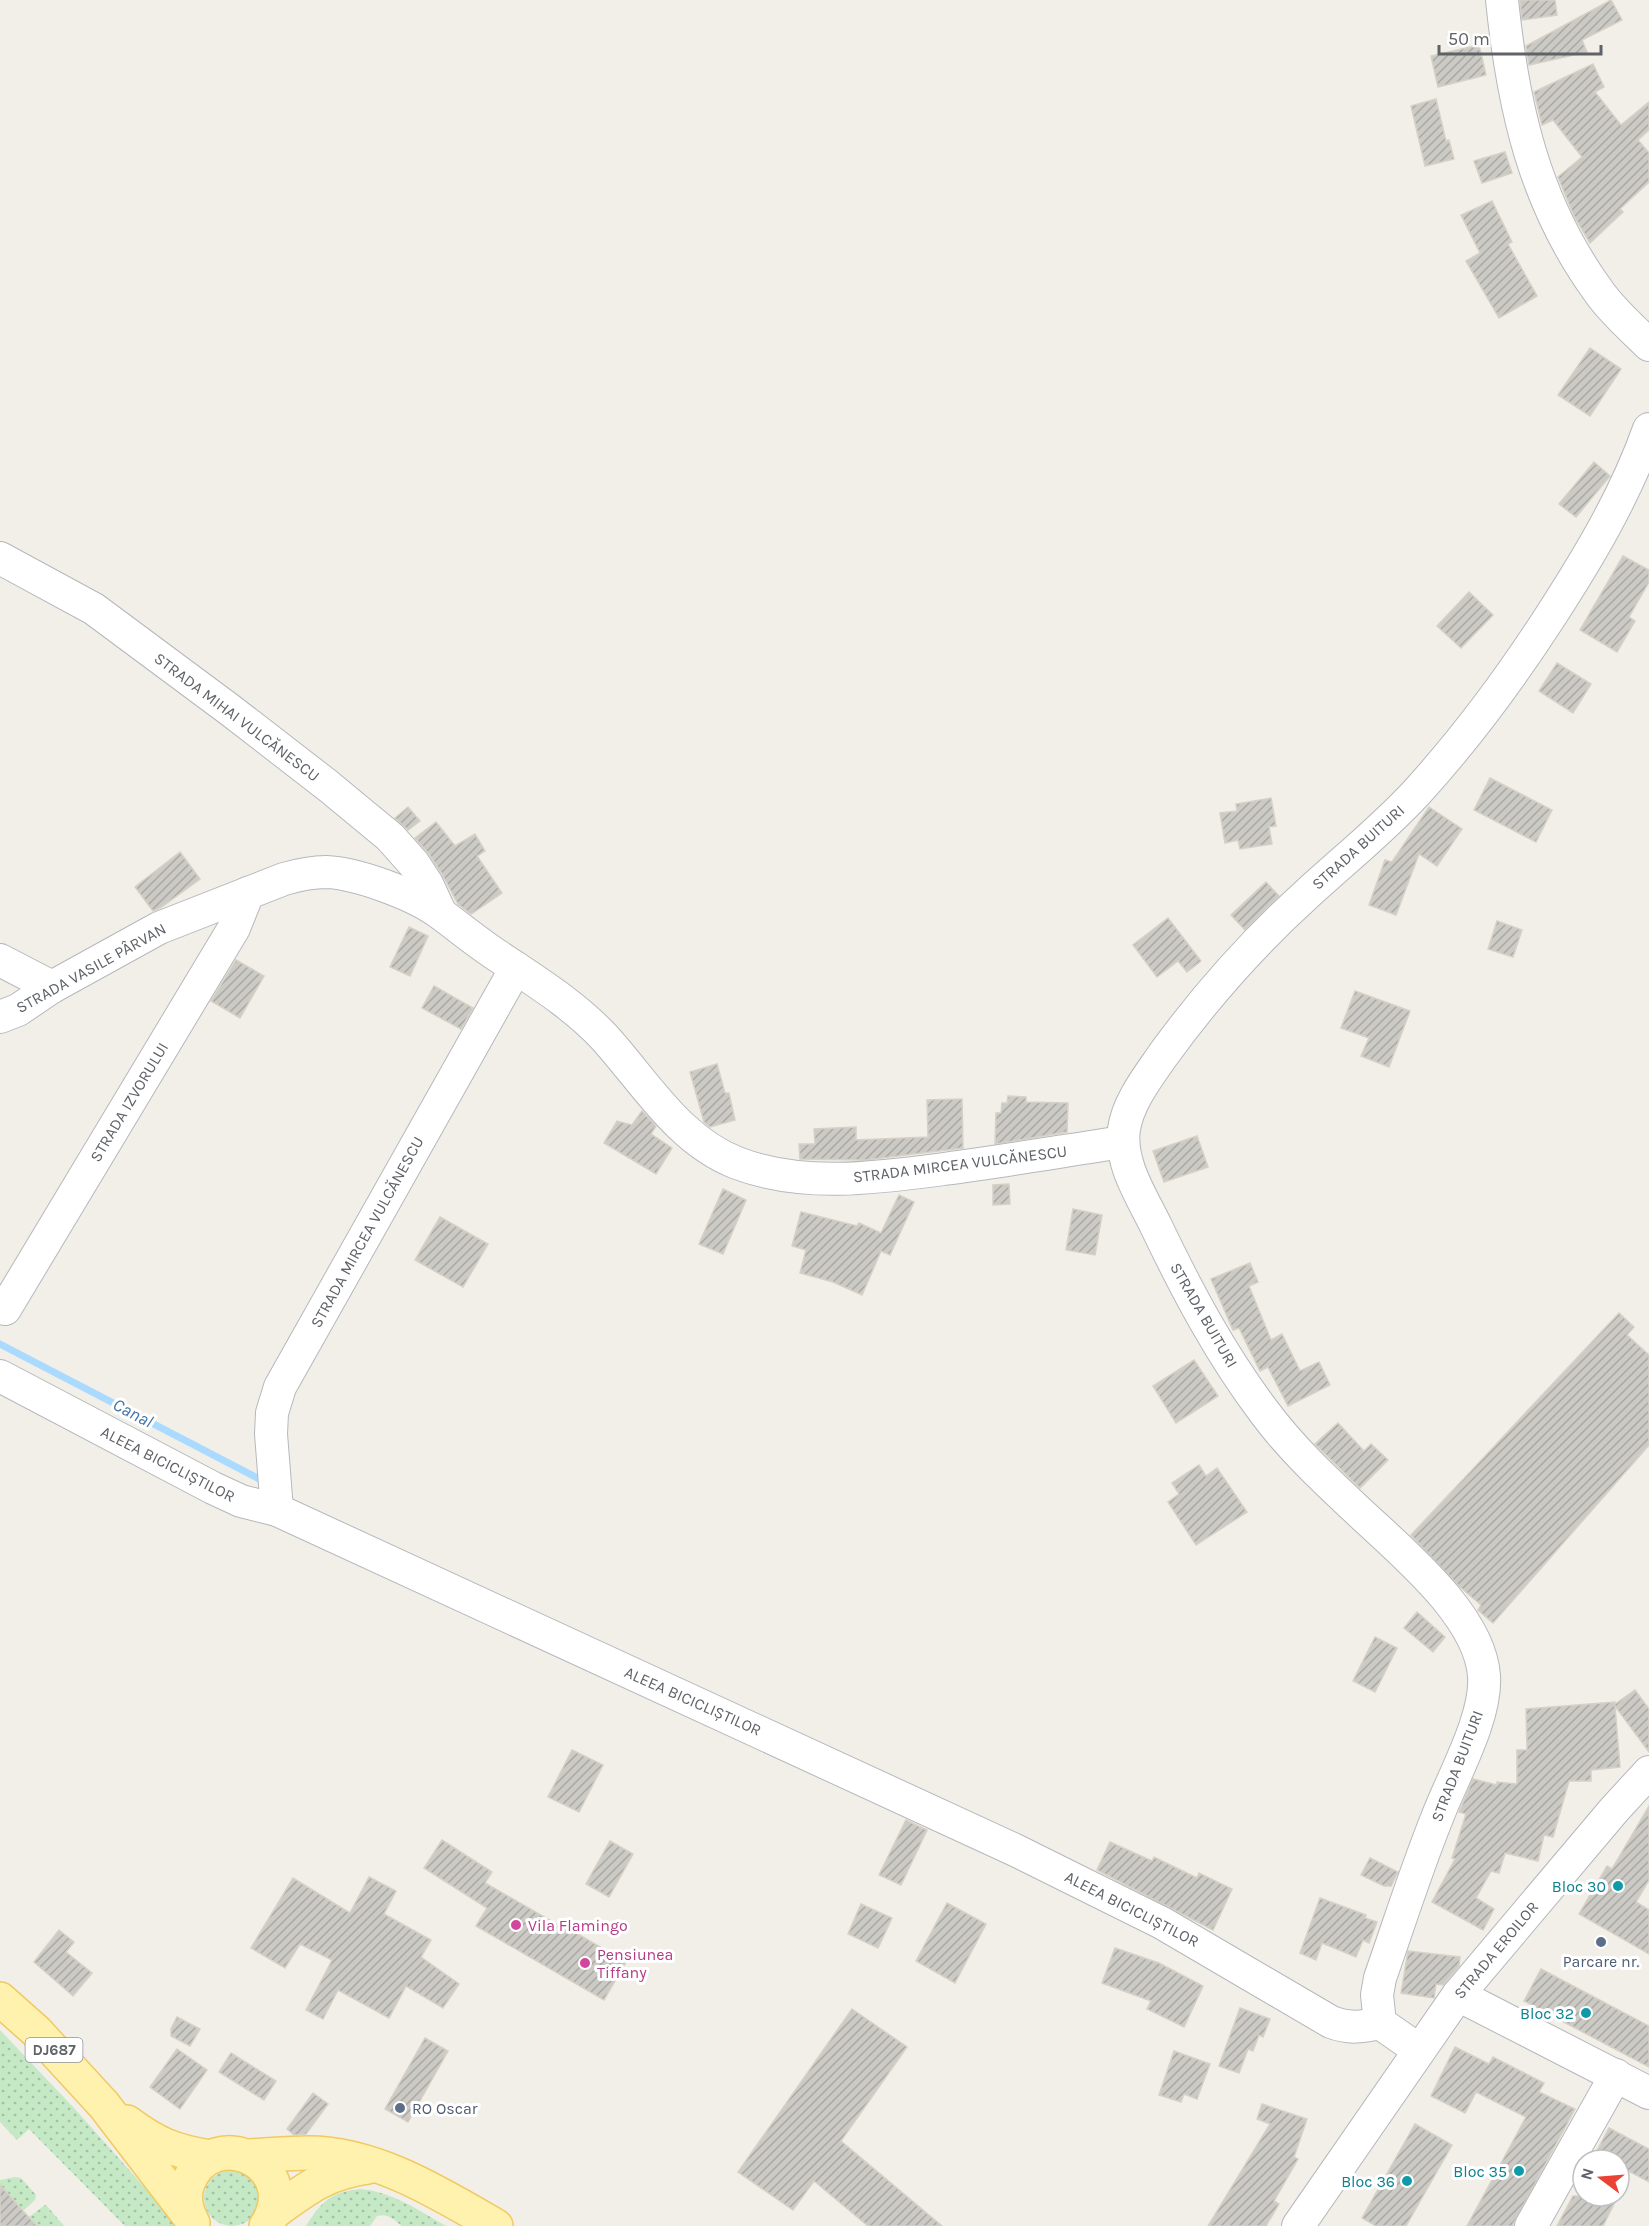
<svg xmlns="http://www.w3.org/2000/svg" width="1649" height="2226" font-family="Karla,sans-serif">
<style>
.grass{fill:url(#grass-dots)}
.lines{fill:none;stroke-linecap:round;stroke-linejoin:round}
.stream{stroke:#aadaff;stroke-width:7}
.building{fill:url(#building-hatch);stroke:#d6d1c6;stroke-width:1.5}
.minor-casing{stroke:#b5b8bc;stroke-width:34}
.major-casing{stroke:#f2c960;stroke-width:36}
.minor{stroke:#fff;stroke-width:32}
.major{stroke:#fff2af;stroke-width:33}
.culture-dot{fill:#0f9aa8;stroke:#fff;stroke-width:2}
.hotel-dot{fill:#d1479c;stroke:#fff;stroke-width:2}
.service-dot{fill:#5c6f8a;stroke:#fff;stroke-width:2}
.labels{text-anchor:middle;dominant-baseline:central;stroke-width:6;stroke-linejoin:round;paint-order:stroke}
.shield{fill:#fff;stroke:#8f9295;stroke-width:1.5}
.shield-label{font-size:15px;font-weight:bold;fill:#5f6368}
.street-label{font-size:16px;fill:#5f6368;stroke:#fff}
.culture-label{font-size:16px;fill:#0d838f;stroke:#fff;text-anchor:end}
.hotel-label{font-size:16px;fill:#b23c85;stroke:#fff;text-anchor:start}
.service-label{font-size:16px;fill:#4e5e75;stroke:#fff}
.water-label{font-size:18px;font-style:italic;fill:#4174aa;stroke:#fff}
</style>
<defs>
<pattern id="grass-dots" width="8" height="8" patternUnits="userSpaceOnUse" patternTransform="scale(1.5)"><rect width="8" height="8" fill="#c5e8c5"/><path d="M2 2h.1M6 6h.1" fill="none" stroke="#a3c0a4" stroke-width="1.8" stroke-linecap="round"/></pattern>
<pattern id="building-hatch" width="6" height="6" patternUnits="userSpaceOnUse" patternTransform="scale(1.5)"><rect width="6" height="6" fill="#cccac5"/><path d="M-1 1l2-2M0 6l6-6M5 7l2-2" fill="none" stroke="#a9a8a4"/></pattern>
</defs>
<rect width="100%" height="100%" fill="#f1efe8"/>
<g class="grass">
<polygon points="0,2030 73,2107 179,2226 125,2226 29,2129 17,2140 0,2122"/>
<circle cx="232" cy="2198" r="28"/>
<polygon points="15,2177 21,2178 36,2195 35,2200 23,2211 3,2188 0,2190 0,2180"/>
<path d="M360 2189C393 2192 418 2210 446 2226H402C393 2219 388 2213 377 2216L370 2226H306C321 2202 331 2192 360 2189Z"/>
<polygon points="45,2205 47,2206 64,2226 37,2226 29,2217"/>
</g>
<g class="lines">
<polyline class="stream" points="0,1344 267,1483"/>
</g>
<g class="building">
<polygon points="1520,0 1555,0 1557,15 1522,20"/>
<polygon points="1611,0 1622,20 1582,40 1587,52 1529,65 1526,46"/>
<polygon points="1479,45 1486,75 1438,87 1431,56"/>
<polygon points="1593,64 1604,87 1595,92 1621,125 1649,102 1649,130 1638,140 1649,153 1649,182 1620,209 1623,212 1590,243 1574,216 1558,177 1582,157 1553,120 1542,125 1534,92"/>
<polygon points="1436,99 1446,141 1449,140 1454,159 1425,166 1411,106"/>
<polygon points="1505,152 1512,173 1482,183 1474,161"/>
<polygon points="1492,201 1512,242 1508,244 1537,296 1499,318 1466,261 1480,253 1461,215"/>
<polygon points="1590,348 1621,369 1590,416 1558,395"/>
<polygon points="1594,462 1610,476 1576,517 1559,504"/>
<polygon points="1623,556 1649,570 1649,582 1629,617 1635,621 1617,652 1580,630"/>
<polygon points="1469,592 1493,615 1461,648 1437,626"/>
<polygon points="1557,663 1591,684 1573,713 1539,691"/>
<polygon points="1490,778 1552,810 1536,842 1474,810"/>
<polygon points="1271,798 1276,826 1269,827 1272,844 1240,849 1238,840 1225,843 1220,813 1237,811 1236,804"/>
<polygon points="408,807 420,821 408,830 395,818"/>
<polygon points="1429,807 1462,829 1437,866 1419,854 1396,915 1369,905 1385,860 1392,862"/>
<polygon points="436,822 455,846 475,834 485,851 477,856 502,893 471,914 458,904 442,874 429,854 415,838"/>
<polygon points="180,852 200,879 160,908 153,911 135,887"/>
<polygon points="1266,882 1279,896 1245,930 1231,915"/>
<polygon points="1168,918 1201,961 1187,972 1178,961 1157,977 1133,945"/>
<polygon points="1497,921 1522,930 1513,957 1488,949"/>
<polygon points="409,927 428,936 410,976 390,967"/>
<polygon points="236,960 264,976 240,1018 211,1001"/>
<polygon points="434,986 473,1008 461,1029 422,1008"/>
<polygon points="1355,991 1410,1011 1389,1067 1361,1056 1369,1038 1341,1028"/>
<polygon points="717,1064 725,1093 729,1093 735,1120 710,1127 704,1122 690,1072"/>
<polygon points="1008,1096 1026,1097 1026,1102 1068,1103 1067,1132 995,1144 996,1113 1001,1113 1002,1103 1007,1103"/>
<polygon points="962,1099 963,1148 865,1160 800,1159 799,1144 815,1144 814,1129 856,1127 856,1140 928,1137 927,1100"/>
<polygon points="642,1111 656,1126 651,1134 672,1148 656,1174 604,1143 617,1121 632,1125"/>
<polygon points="1197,1136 1208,1167 1164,1182 1153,1151"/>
<polygon points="1009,1184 1010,1204 993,1205 993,1185"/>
<polygon points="723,1189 746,1200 723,1254 699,1244"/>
<polygon points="899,1195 914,1202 890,1255 881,1251 862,1295 833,1282 800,1273 806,1250 792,1246 801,1212 857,1226 859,1223 881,1233"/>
<polygon points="1073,1209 1102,1215 1095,1255 1066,1250"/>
<polygon points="440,1217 488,1244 463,1287 415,1260"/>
<polygon points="1250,1263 1258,1282 1249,1286 1271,1340 1282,1334 1300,1371 1319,1362 1330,1385 1288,1406 1268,1367 1260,1371 1239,1328 1233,1330 1211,1279"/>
<polygon points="1619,1313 1634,1327 1627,1335 1649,1355 1649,1445 1493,1623 1478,1610 1481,1605 1460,1587 1411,1535"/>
<polygon points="1194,1360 1218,1396 1176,1423 1153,1386"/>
<polygon points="1338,1423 1364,1451 1371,1444 1388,1460 1360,1488 1315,1444"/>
<polygon points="1199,1465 1206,1476 1217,1468 1247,1512 1196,1545 1168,1502 1179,1494 1172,1483"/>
<polygon points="1417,1612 1445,1637 1433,1652 1404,1628"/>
<polygon points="1375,1637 1397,1648 1375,1692 1353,1681"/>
<polygon points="1635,1690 1649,1709 1649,1752 1615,1706 1620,1767 1591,1770 1591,1781 1569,1781 1553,1837 1544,1835 1538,1861 1505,1853 1499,1873 1491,1871 1476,1898 1494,1909 1483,1930 1432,1902 1455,1859 1452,1858 1466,1814 1459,1812 1473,1779 1497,1785 1497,1782 1517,1784 1517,1750 1527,1750 1526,1709 1615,1702 1615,1704"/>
<polygon points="572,1750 603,1765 579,1812 548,1797"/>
<polygon points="1649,1806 1649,1880 1636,1902 1649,1910 1649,1954 1579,1914 1607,1866 1612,1869"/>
<polygon points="906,1820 927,1830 901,1885 879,1875"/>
<polygon points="442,1840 492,1872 485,1883 565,1929 566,1927 626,1962 604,2000 476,1926 487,1908 424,1868"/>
<polygon points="610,1841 633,1854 609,1897 586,1884"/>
<polygon points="1110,1842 1152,1861 1154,1857 1197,1878 1199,1873 1232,1889 1213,1930 1097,1870"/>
<polygon points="1370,1858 1398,1872 1391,1886 1384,1886 1361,1875"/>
<polygon points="369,1877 396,1891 384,1914 431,1940 421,1957 459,1984 443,2008 406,1986 389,2018 338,1990 323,2019 306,2010 332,1960 300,1944 285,1968 251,1948 293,1878 350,1913"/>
<polygon points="1320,1898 1366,1915 1365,1918 1377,1922 1369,1943 1363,1940 1356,1957 1322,1943 1316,1960 1300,1953"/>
<polygon points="947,1903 986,1924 955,1983 916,1961"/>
<polygon points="861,1904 892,1918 878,1948 848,1934"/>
<polygon points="59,1930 74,1942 66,1952 92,1973 73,1996 34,1962"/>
<polygon points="1115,1948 1159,1963 1203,1986 1184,2027 1147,2009 1151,2001 1102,1983"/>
<polygon points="1408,1951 1460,1957 1459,1966 1443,1985 1436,1984 1434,1998 1401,1993"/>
<polygon points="1541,1969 1649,2026 1649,2067 1524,2001"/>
<polygon points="1240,2008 1270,2019 1263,2037 1259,2035 1253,2051 1248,2049 1239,2073 1219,2066"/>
<polygon points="852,2009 907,2047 841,2141 942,2226 868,2226 814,2181 793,2210 738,2172"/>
<polygon points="177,2017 200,2029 190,2046 171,2036 171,2029"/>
<polygon points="425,2038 448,2051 408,2122 385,2109"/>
<polygon points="1455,2047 1489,2064 1493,2057 1544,2083 1539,2092 1575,2109 1512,2226 1467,2226 1526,2117 1476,2092 1465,2113 1431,2096"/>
<polygon points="177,2049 207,2070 180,2109 150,2087"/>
<polygon points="1174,2051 1210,2064 1197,2099 1184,2094 1181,2102 1159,2095"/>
<polygon points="231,2053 276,2081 264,2100 219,2072"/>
<polygon points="313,2093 328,2104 306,2134 294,2135 287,2129"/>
<polygon points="1262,2104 1307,2119 1294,2157 1298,2159 1274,2201 1279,2204 1266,2226 1208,2226 1270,2124 1257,2119"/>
<polygon points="1415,2124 1452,2145 1406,2226 1376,2226 1362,2218"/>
<polygon points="1609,2128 1649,2149 1649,2182 1619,2166 1619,2160 1592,2160"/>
<polygon points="0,2185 23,2211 37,2226 0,2226"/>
<polygon points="1573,2196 1618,2196 1603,2226 1557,2226"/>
</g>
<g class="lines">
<defs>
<g id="minor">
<path d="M1502 0C1513 107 1534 203 1599 292 1613 312 1632 328 1649 345"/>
<polyline points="0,558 94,609 230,710 327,785 390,837 414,864 427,884 440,912"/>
<polyline points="0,960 52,987"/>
<path d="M0 1017 18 1010 52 987 159 928 284 879C298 875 311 872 326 872 357 873 416 895 441 914 460 928 478 943 498 956 535 981 573 1004 604 1037 645 1082 678 1140 737 1163 803 1188 876 1178 944 1169 1004 1161 1063 1151 1123 1142"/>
<polyline points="5,1309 234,928 248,893"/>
<path d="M0 1376 213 1488 241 1501 277 1510 1015 1850 1162 1923 1331 2022C1349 2029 1362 2027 1380 2023"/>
<polyline points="277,1510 271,1434 272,1413 280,1387 516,968"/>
<polyline points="1458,1995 1649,2093"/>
<path d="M1419 2050 1380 2023 1377 1995 1380 1978C1399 1924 1416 1870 1437 1818 1452 1778 1487 1718 1484 1676 1480 1614 1398 1549 1355 1508 1323 1478 1291 1448 1265 1413 1221 1355 1187 1291 1156 1226 1142 1197 1119 1163 1124 1129 1128 1102 1148 1077 1163 1055 1205 997 1254 942 1307 894 1344 860 1383 829 1417 792 1466 738 1509 680 1548 620 1587 560 1625 497 1649 429"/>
<polyline points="1298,2226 1458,1995 1614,1810 1649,1772"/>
<polyline points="1531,2226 1616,2075"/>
</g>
<g id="major">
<polyline points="0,1999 36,2031 104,2105 189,2216"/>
<path d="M127 2122C157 2144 173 2151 210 2157"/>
<path d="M249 2156C269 2155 289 2153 309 2153 375 2153 441 2194 496 2226"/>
<path d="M273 2213C307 2188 326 2173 368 2167"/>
<path d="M193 2223C186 2211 183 2197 188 2183 212 2121 305 2165 266 2226"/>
</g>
</defs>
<use href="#minor" class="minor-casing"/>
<use href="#major" class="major-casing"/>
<use href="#minor" class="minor"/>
<use href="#major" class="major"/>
</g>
<g class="culture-dot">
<circle cx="1618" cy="1886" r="6"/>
<circle cx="1586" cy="2013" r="6"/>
<circle cx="1519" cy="2171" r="6"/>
<circle cx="1407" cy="2181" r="6"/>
</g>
<g class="hotel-dot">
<circle cx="516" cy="1925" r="6"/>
<circle cx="585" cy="1963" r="6"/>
</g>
<g class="service-dot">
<circle cx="1601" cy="1942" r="6"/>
<circle cx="400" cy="2108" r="6"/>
</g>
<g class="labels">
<rect class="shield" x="25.5" y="2038" width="57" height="24" rx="4.5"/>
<g class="shield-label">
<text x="54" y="2050">DJ687</text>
</g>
<g class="street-label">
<text transform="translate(237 717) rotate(37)">STRADA MIHAI VULCĂNESCU</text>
<text transform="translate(1358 847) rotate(-42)">STRADA BUITURI</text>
<text transform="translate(91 968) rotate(-29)">STRADA VASILE PÂRVAN</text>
<text transform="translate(129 1102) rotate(-59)">STRADA IZVORULUI</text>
<text transform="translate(960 1164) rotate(-7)">STRADA MIRCEA VULCĂNESCU</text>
<text transform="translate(367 1232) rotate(-61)">STRADA MIRCEA VULCĂNESCU</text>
<text transform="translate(1204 1315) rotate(60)">STRADA BUITURI</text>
<text transform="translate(168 1464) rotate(27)">ALEEA BICICLIȘTILOR</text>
<text transform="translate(693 1701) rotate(24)">ALEEA BICICLIȘTILOR</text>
<text transform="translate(1457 1766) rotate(-69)">STRADA BUITURI</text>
<text transform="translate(1132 1909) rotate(27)">ALEEA BICICLIȘTILOR</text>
<text transform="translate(1496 1950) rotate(-50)">STRADA EROILOR</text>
</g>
<g class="culture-label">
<text x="1606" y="1886">Bloc 30</text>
<text x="1574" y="2013">Bloc 32</text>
<text x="1507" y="2171">Bloc 35</text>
<text x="1395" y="2181">Bloc 36</text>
</g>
<g class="hotel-label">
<text x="528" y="1925">Vila Flamingo</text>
<text x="597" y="1954">Pensiunea<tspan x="597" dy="18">Tiffany</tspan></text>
</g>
<g class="service-label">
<text x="1601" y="1961">Parcare nr.</text>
<text x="412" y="2108" text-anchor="start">RO Oscar</text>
</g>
<g class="water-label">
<text transform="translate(133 1413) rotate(28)">Canal</text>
</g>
</g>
<g transform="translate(1601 2178) rotate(286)"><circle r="28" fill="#ffffff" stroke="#bfc1c3" stroke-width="1.5"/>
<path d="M0-4.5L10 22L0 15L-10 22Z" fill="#ea4335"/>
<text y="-9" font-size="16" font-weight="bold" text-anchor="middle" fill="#5f6368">N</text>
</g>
<path d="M1439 45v9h162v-9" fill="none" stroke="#5f6368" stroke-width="3"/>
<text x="1448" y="45" font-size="18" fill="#5f6368" stroke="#ffffff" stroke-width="4.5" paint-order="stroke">50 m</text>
</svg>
